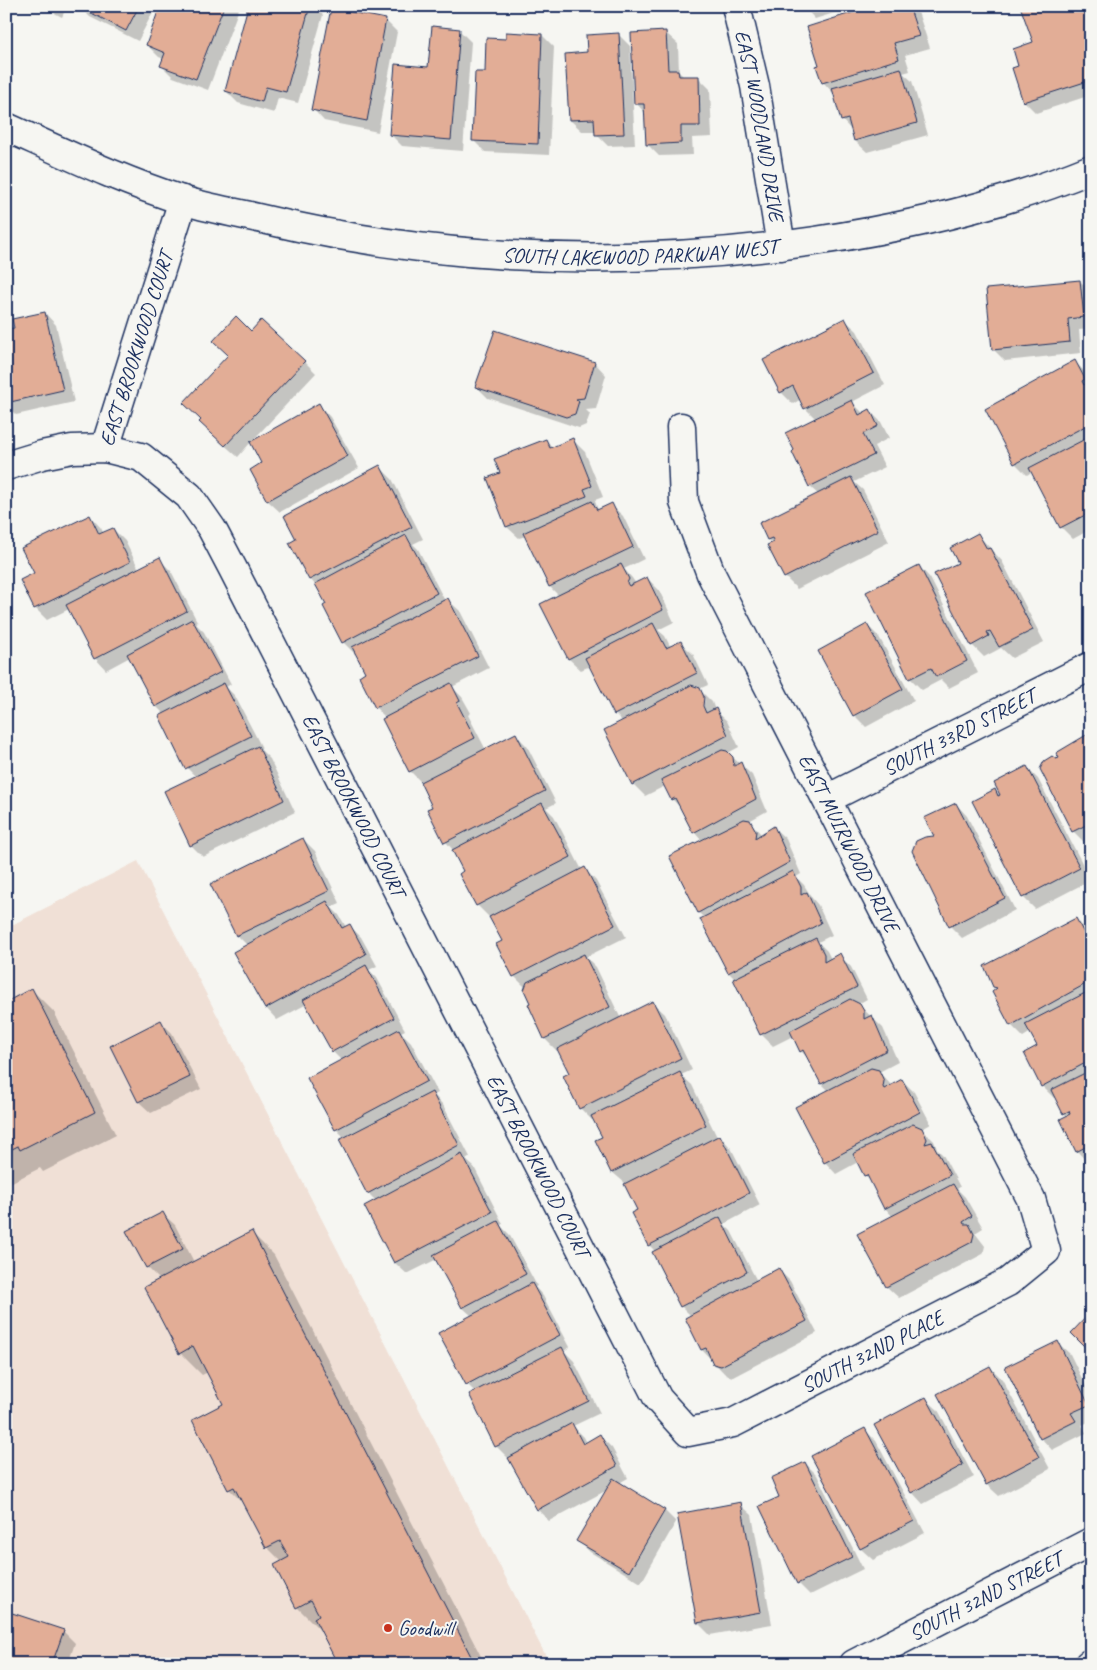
<svg xmlns="http://www.w3.org/2000/svg" width="1097" height="1670" font-family="Caveat,sans-serif">
<style>
.built{fill:#f0e0d6}
.shadow{fill:#0003;fill-rule:evenodd}
.building{fill:#e2ad96;stroke:#1b2f5e}
.lines{fill:none;stroke-linecap:round;stroke-linejoin:round}
.street-casing{stroke:#1b2f5e;stroke-width:31}
.secondary-casing{stroke:#1b2f5e;stroke-width:31}
.street{stroke:#f6f6f2;stroke-width:28}
.secondary{stroke:#f6f6f2;stroke-width:28}
.poi-dot{fill:#c8321e;stroke:#f6f6f2;stroke-width:2}
.labels{text-anchor:middle;dominant-baseline:central;stroke-width:4;stroke-linejoin:round;paint-order:stroke}
.street-label{font-size:21px;fill:#1b2f5e;stroke:#f6f6f2}
.poi-label{font-size:21px;fill:#1b2f5e;stroke:#f6f6f2;text-anchor:start}
</style>
<rect width="100%" height="100%" fill="#f6f6f2"/>
<filter id="ink" filterUnits="userSpaceOnUse"><feTurbulence type="fractalNoise" baseFrequency=".02" numOctaves="2"/><feDisplacementMap in="SourceGraphic" scale="10" xChannelSelector="R" yChannelSelector="G"/><feConvolveMatrix kernelMatrix="1 2 1 2 8 2 1 2 1" color-interpolation-filters="sRGB"/></filter>
<g filter="url(#ink)">
<polygon class="built" points="138,861 550,1664 6,1664 6,928"/>
<g class="shadow">
<polygon points="41,6 67,6 62,17"/>
<polygon points="79,6 156,6 138,41 90,17"/>
<polygon points="162,6 240,6 208,90 173,77 161,65 164,59 159,57 147,45"/>
<polygon points="250,6 314,6 323,15 298,103 278,98 274,113 238,103 226,91"/>
<polygon points="803,6 856,6 815,19"/>
<polygon points="877,6 915,6 917,9 930,48 905,55 910,71 903,73 912,81 928,135 867,152 855,141 852,131 843,121 835,95 823,82"/>
<polygon points="1091,6 1091,95 1036,113 1025,102 1013,69 1020,66 1034,43"/>
<polygon points="385,20 397,32 378,132 324,121 313,109"/>
<polygon points="459,30 471,42 463,151 402,146 390,134 430,69"/>
<polygon points="666,33 678,44 679,72 684,77 698,77 710,89 712,137 692,138 693,155 659,156 647,144 646,114 636,103"/>
<polygon points="618,34 630,46 635,145 608,146 596,134 596,131 582,131 570,120 588,54"/>
<polygon points="542,35 554,47 549,155 485,152 473,140 486,73 508,41"/>
<polygon points="1080,281 1091,292 1091,329 1079,330 1081,353 1005,361 993,349"/>
<polygon points="45,313 56,325 74,402 16,415 6,405 6,331 16,328"/>
<polygon points="845,320 857,331 885,385 852,402 864,414 870,411 881,422 889,438 874,446 885,467 854,482 863,490 889,542 797,589 785,577 773,544 768,540 760,524 819,495 810,487 793,452 816,419 805,408 801,399 793,404 781,392"/>
<polygon points="496,332 595,363 606,375 596,409 586,410 590,414 586,425 579,428 488,398 476,386"/>
<polygon points="251,333 304,361 316,373 252,441 319,405 330,417 359,468 280,512 268,501 252,470 263,463 251,442 238,457 212,434"/>
<polygon points="1075,362 1086,373 1091,381 1091,529 1073,539 1061,527 1033,471 1027,475 1015,463"/>
<path d="M546 440 553 448 573 440 585 452 603 497 595 500 597 508 600 510 611 505 623 516 644 559 624 569 632 578 636 584 647 578 659 590 674 622 658 630 665 636 671 648 681 643 693 654 708 685 699 689 712 702 715 710 727 721 739 747 728 753 752 775 767 811 749 821 762 835 774 828 786 839 801 874 796 877 804 885 812 898 818 905 832 935 818 942 827 951 831 959 839 955 851 967 867 999 858 1004 883 1028 898 1062 879 1072 892 1086 902 1080 914 1092 931 1124 922 1129 934 1141 937 1149 943 1155 960 1187 957 1189 965 1197 983 1228 975 1233 985 1246 983 1254 899 1298 887 1287 893 1217 885 1208 871 1181 865 1175 858 1162 836 1174 825 1162 829 1091 822 1084 809 1059 801 1051 793 1036 773 1046 761 1034 735 979 729 973 704 918 699 913 671 857 702 841 694 832 681 808 672 799 665 786 645 796 633 784 606 730 623 722 615 714 590 666 581 670 569 659 542 604 559 596 550 587 526 536 519 538 507 527 489 479 501 474ZM703 696H705L703 713 701 712Z"/>
<polygon points="380,467 392,479 423,539 413,544 418,549 445,601 448,600 460,611 489,668 452,687 462,697 471,713 468,715 486,750 515,734 527,746 556,803 546,808 554,816 582,870 585,869 596,881 626,937 586,957 596,967 621,1019 653,1003 665,1014 692,1070 681,1075 692,1085 717,1137 720,1136 731,1148 760,1205 724,1224 731,1231 757,1281 778,1269 790,1281 817,1333 733,1377 726,1375 702,1350 687,1319 691,1316 681,1306 656,1252 649,1245 638,1210 625,1183 612,1172 604,1137 594,1119 592,1120 580,1108 570,1074 558,1050 557,1051 545,1039 530,1005 532,1004 526,988 514,976 503,941 490,916 489,917 477,905 465,872 453,850 446,842 434,807 422,783 410,771 386,718 376,708 360,676 366,673 356,653 355,654 343,642 327,604 319,589 310,579"/>
<polygon points="90,516 101,528 104,534 113,529 125,541 139,569 159,559 171,571 198,623 196,624 204,632 231,684 226,687 235,696 262,748 260,749 270,759 295,812 203,857 191,845 196,777 187,768 165,715 156,706 130,657 106,670 95,658 69,609 47,620 35,608 35,574"/>
<polygon points="978,535 1002,561 1044,642 1012,658 1001,648 984,657 972,645 959,563"/>
<polygon points="919,566 930,578 978,673 949,688 941,680 922,690 910,678"/>
<polygon points="867,625 879,637 914,701 866,727 854,715"/>
<polygon points="1087,735 1091,739 1091,840 1085,843 1073,831 1055,760 1061,758"/>
<polygon points="1026,767 1038,779 1091,880 1035,909 1023,897 995,790 1004,799"/>
<polygon points="956,804 967,816 1015,910 962,938 950,926 936,838"/>
<polygon points="303,839 315,851 340,903 331,907 339,915 346,927 349,925 361,937 377,966 369,970 377,978 405,1030 401,1032 411,1042 438,1093 434,1095 443,1105 470,1157 466,1160 474,1167 503,1224 500,1225 509,1234 537,1286 535,1287 543,1296 570,1347 564,1351 574,1361 600,1413 573,1426 584,1437 587,1443 600,1436 612,1448 628,1478 619,1483 665,1511 676,1522 641,1583 590,1552 578,1540 609,1489 549,1521 538,1510 508,1458 496,1446 475,1392 467,1384 472,1316 463,1308 437,1259 407,1274 395,1263 366,1206 376,1201 368,1193 345,1138 336,1129 342,1061 333,1052 307,1004 277,1020 266,1008 248,946 238,936 212,884"/>
<polygon points="1076,919 1087,931 1091,938 1091,1162 1088,1163 1077,1151 1067,1117 1055,1097 1054,1098 1042,1086 1039,1046 1031,1032 1023,1037 1011,1025 997,990 994,986"/>
<polygon points="32,990 54,1012 116,1135 43,1172 40,1168 6,1185 6,1003"/>
<polygon points="161,1022 172,1033 201,1089 151,1113 139,1102 111,1047"/>
<polygon points="163,1214 175,1225 194,1262 252,1233 274,1255 485,1664 334,1664 338,1662 321,1628 319,1629 297,1607 282,1562 267,1547 245,1505 229,1489 225,1404 208,1372 202,1375 180,1353 160,1280 147,1267"/>
<polygon points="1058,1343 1070,1354 1091,1397 1091,1421 1082,1425 1086,1433 1052,1450 1041,1438"/>
<polygon points="990,1367 1002,1379 1050,1469 999,1496 987,1485 939,1394"/>
<polygon points="926,1399 938,1410 974,1477 923,1504 912,1492"/>
<polygon points="864,1429 876,1441 925,1533 873,1560 861,1549 813,1457"/>
<polygon points="805,1463 817,1475 863,1569 810,1595 798,1583 781,1497"/>
<polygon points="740,1504 752,1515 772,1624 710,1635 698,1623"/>
<polygon points="63,1631 75,1643 68,1664 6,1664"/>
</g>
<g class="building">
<polygon points="78,6 139,6 126,31"/>
<polygon points="160,6 224,6 196,79 160,66 165,53 146,45"/>
<polygon points="248,6 310,6 286,92 266,87 262,102 225,91"/>
<polygon points="873,6 909,6 919,36 894,43 899,59 822,83 816,66 819,65 807,27"/>
<polygon points="1020,6 1091,6 1091,80 1023,102 1012,68 1018,66 1013,49 1033,42"/>
<polygon points="331,8 386,19 367,121 311,110"/>
<polygon points="432,26 460,29 451,140 389,135 395,64 428,67"/>
<polygon points="666,31 668,70 678,70 679,76 699,76 700,126 681,126 681,143 646,145 644,104 634,104 631,33"/>
<polygon points="506,32 542,34 538,144 472,141 475,72 485,72 486,38 506,39"/>
<polygon points="619,33 624,134 595,135 594,119 569,120 565,54 587,52 586,35"/>
<polygon points="901,68 917,123 854,141 848,119 841,121 832,88"/>
<polygon points="1080,280 1084,317 1068,319 1070,342 992,350 986,289"/>
<polygon points="45,312 63,390 6,403 6,329 14,328 12,319"/>
<polygon points="236,316 251,331 261,320 305,361 225,446 199,422 201,420 183,403 228,355 213,341"/>
<polygon points="845,318 874,373 804,409 793,386 780,393 763,360"/>
<polygon points="495,330 595,362 584,398 576,399 579,401 575,414 566,417 475,387"/>
<polygon points="1075,360 1085,379 1082,381 1084,385 1091,381 1091,423 1014,464 985,409"/>
<polygon points="852,400 859,415 870,409 878,426 863,434 874,455 809,487 792,452 794,450 785,433"/>
<polygon points="319,403 348,456 267,501 250,470 261,463 250,442"/>
<polygon points="1091,436 1091,512 1060,528 1029,468"/>
<polygon points="573,438 592,486 584,489 587,496 506,527 487,478 500,473 494,459 546,439 550,448"/>
<polygon points="380,465 412,527 309,580 289,543 296,539 284,516"/>
<polygon points="851,477 878,530 784,578 767,545 774,542 772,538 767,540 759,523"/>
<polygon points="592,501 597,510 612,503 633,547 549,587 523,533"/>
<polygon points="90,515 99,534 113,528 130,562 34,609 20,580 34,573 21,548"/>
<polygon points="978,533 987,549 990,548 1033,630 999,647 990,631 987,632 989,636 971,646 934,574 958,563 950,548"/>
<polygon points="406,535 437,593 342,643 323,606 326,604 315,584"/>
<polygon points="160,557 187,611 94,659 66,605"/>
<polygon points="621,564 629,579 627,583 629,586 647,577 663,610 568,659 540,604"/>
<polygon points="919,565 967,661 936,677 931,668 909,679 866,592"/>
<polygon points="448,598 478,656 375,708 359,676 365,672 352,647"/>
<polygon points="192,619 221,672 155,707 127,654"/>
<polygon points="653,623 666,648 681,641 697,673 614,715 585,658"/>
<polygon points="867,624 903,689 853,716 818,651"/>
<polygon points="224,683 251,736 185,769 159,716"/>
<polygon points="451,683 460,701 457,703 475,738 409,772 382,719"/>
<polygon points="691,685 700,688 704,697 703,706 706,713 716,708 728,735 632,785 604,730"/>
<polygon points="516,733 545,791 444,843 427,809 432,807 420,782"/>
<polygon points="1088,734 1091,740 1091,829 1088,824 1072,832 1040,769 1044,761 1052,756 1056,759 1059,758 1056,753"/>
<polygon points="258,746 284,800 190,846 164,791"/>
<polygon points="722,750 727,751 733,757 734,766 741,762 756,799 693,833 675,798 671,800 661,780"/>
<polygon points="1027,766 1080,868 1022,898 972,801 995,789 998,796 1000,795 994,783"/>
<polygon points="542,803 571,857 476,906 459,874 463,871 452,850"/>
<polygon points="956,803 1005,898 949,927 912,851 916,841 925,837 934,836 924,818"/>
<polygon points="744,819 750,820 756,831 755,838 774,826 790,862 698,913 669,856"/>
<polygon points="303,838 329,891 236,936 210,884"/>
<polygon points="585,867 615,925 513,977 496,944 502,941 489,917"/>
<polygon points="793,871 801,887 801,895 807,892 821,923 728,973 700,919"/>
<polygon points="327,901 342,928 350,924 366,954 265,1009 233,952"/>
<polygon points="1076,918 1091,947 1091,981 1010,1026 992,992 997,988 993,987 984,966"/>
<polygon points="816,938 824,954 824,962 840,953 857,987 760,1035 733,979"/>
<polygon points="584,954 610,1007 544,1039 528,1004 530,1003 524,990 527,982"/>
<polygon points="366,965 394,1018 332,1052 303,1000"/>
<polygon points="32,988 95,1112 20,1150 18,1146 6,1152 6,1002"/>
<polygon points="1091,990 1091,1060 1041,1087 1024,1053 1037,1046 1025,1024"/>
<polygon points="850,999 860,1004 864,1011 864,1019 872,1015 887,1050 821,1084 803,1050 800,1052 790,1031"/>
<polygon points="653,1001 681,1058 579,1109 563,1076 569,1073 557,1049"/>
<polygon points="161,1020 190,1077 138,1102 110,1046"/>
<polygon points="399,1029 427,1081 335,1130 307,1078"/>
<polygon points="871,1068 879,1070 884,1081 883,1087 884,1089 902,1079 920,1112 824,1163 795,1107"/>
<polygon points="1091,1070 1091,1144 1076,1152 1060,1119 1070,1114 1069,1111 1063,1114 1051,1090"/>
<polygon points="680,1072 706,1125 611,1173 595,1140 602,1137 591,1116"/>
<polygon points="432,1092 459,1145 367,1194 339,1140"/>
<polygon points="913,1124 922,1128 927,1139 925,1144 932,1142 950,1175 884,1209 867,1175 864,1176 853,1154"/>
<polygon points="720,1135 749,1193 648,1246 631,1213 637,1210 624,1184"/>
<polygon points="462,1154 492,1212 394,1263 364,1206"/>
<polygon points="953,1184 972,1216 963,1222 964,1224 969,1224 974,1234 972,1242 886,1287 857,1234"/>
<polygon points="163,1212 183,1249 146,1268 126,1231"/>
<polygon points="720,1217 747,1272 680,1307 652,1252"/>
<polygon points="498,1221 526,1274 462,1308 433,1255"/>
<polygon points="252,1231 475,1664 332,1664 336,1661 314,1618 319,1615 311,1600 296,1608 274,1565 289,1557 280,1541 266,1548 234,1487 228,1490 192,1420 223,1404 193,1346 179,1354 144,1287"/>
<polygon points="779,1268 807,1321 721,1366 713,1364 706,1348 701,1350 685,1318"/>
<polygon points="532,1283 560,1335 466,1385 438,1333"/>
<polygon points="1091,1312 1091,1353 1071,1333"/>
<polygon points="1058,1341 1089,1405 1071,1413 1076,1421 1040,1439 1005,1367"/>
<polygon points="562,1347 589,1401 495,1447 469,1394"/>
<polygon points="990,1366 1039,1457 986,1485 937,1394"/>
<polygon points="926,1397 963,1465 911,1493 874,1425"/>
<polygon points="572,1423 583,1444 600,1434 617,1466 537,1510 508,1458"/>
<polygon points="865,1428 914,1521 860,1549 811,1456"/>
<polygon points="805,1462 852,1557 797,1584 759,1506 779,1497 771,1478"/>
<polygon points="613,1478 665,1510 629,1572 576,1541"/>
<polygon points="741,1502 761,1612 697,1623 677,1514"/>
<polygon points="6,1611 64,1630 52,1664 6,1664"/>
</g>
<g class="lines">
<defs>
<g id="street">
<path id="s1" d="M736 6 755 86 781 246"/>
<path id="s2" d="M105 448 183 200"/>
<path id="s3" d="M6 466 42 455 72 449 105 448 141 457 189 496 212 529 233 569 658 1399 688 1432 733 1423 1008 1282 1046 1251 1031 1199 711 574 684 502 681 427"/>
<path id="s4" d="M827 799 1091 666"/>
</g>
<g id="secondary">
<path id="s5" d="M6 127C64 153 122 181 182 200 207 208 233 212 258 218 441 262 630 268 815 241 909 227 1003 205 1091 169"/>
<path id="s6" d="M854 1664 1091 1542"/>
<polyline points="1089,1664 1091,1663"/>
</g>
</defs>
<use href="#street" class="street-casing"/>
<use href="#secondary" class="secondary-casing"/>
<use href="#street" class="street"/>
<use href="#secondary" class="secondary"/>
</g>
</g>
<circle class="poi-dot" cx="388" cy="1628" r="5"/>
<g class="labels">
<g class="street-label">
<text stroke="none"><textPath href="#s1" startOffset="122">EAST WOODLAND DRIVE</textPath></text>
<text stroke="none"><textPath href="#s5" startOffset="654">SOUTH LAKEWOOD PARKWAY WEST</textPath></text>
<text stroke="none"><textPath href="#s2" startOffset="104">EAST BROOKWOOD COURT</textPath></text>
<text stroke="none"><textPath href="#s4" startOffset="148">SOUTH 33RD STREET</textPath></text>
<text stroke="none"><textPath href="#s3" startOffset="551">EAST BROOKWOOD COURT</textPath></text>
<text transform="translate(849 843) rotate(63)">EAST MUIRWOOD DRIVE</text>
<text stroke="none"><textPath href="#s3" startOffset="956">EAST BROOKWOOD COURT</textPath></text>
<text stroke="none"><textPath href="#s3" startOffset="1465">SOUTH 32ND PLACE</textPath></text>
<text stroke="none"><textPath href="#s6" startOffset="148">SOUTH 32ND STREET</textPath></text>
</g>
<g class="poi-label">
<text x="398" y="1628">Goodwill</text>
</g>
</g>
<rect width="1097" height="1670" fill="none" stroke="#f6f6f2" stroke-width="25"/>
<rect x="12" y="12" width="1072" height="1645" fill="none" stroke="#1b2f5e" stroke-width="2" filter="url(#ink)"/>
</svg>
